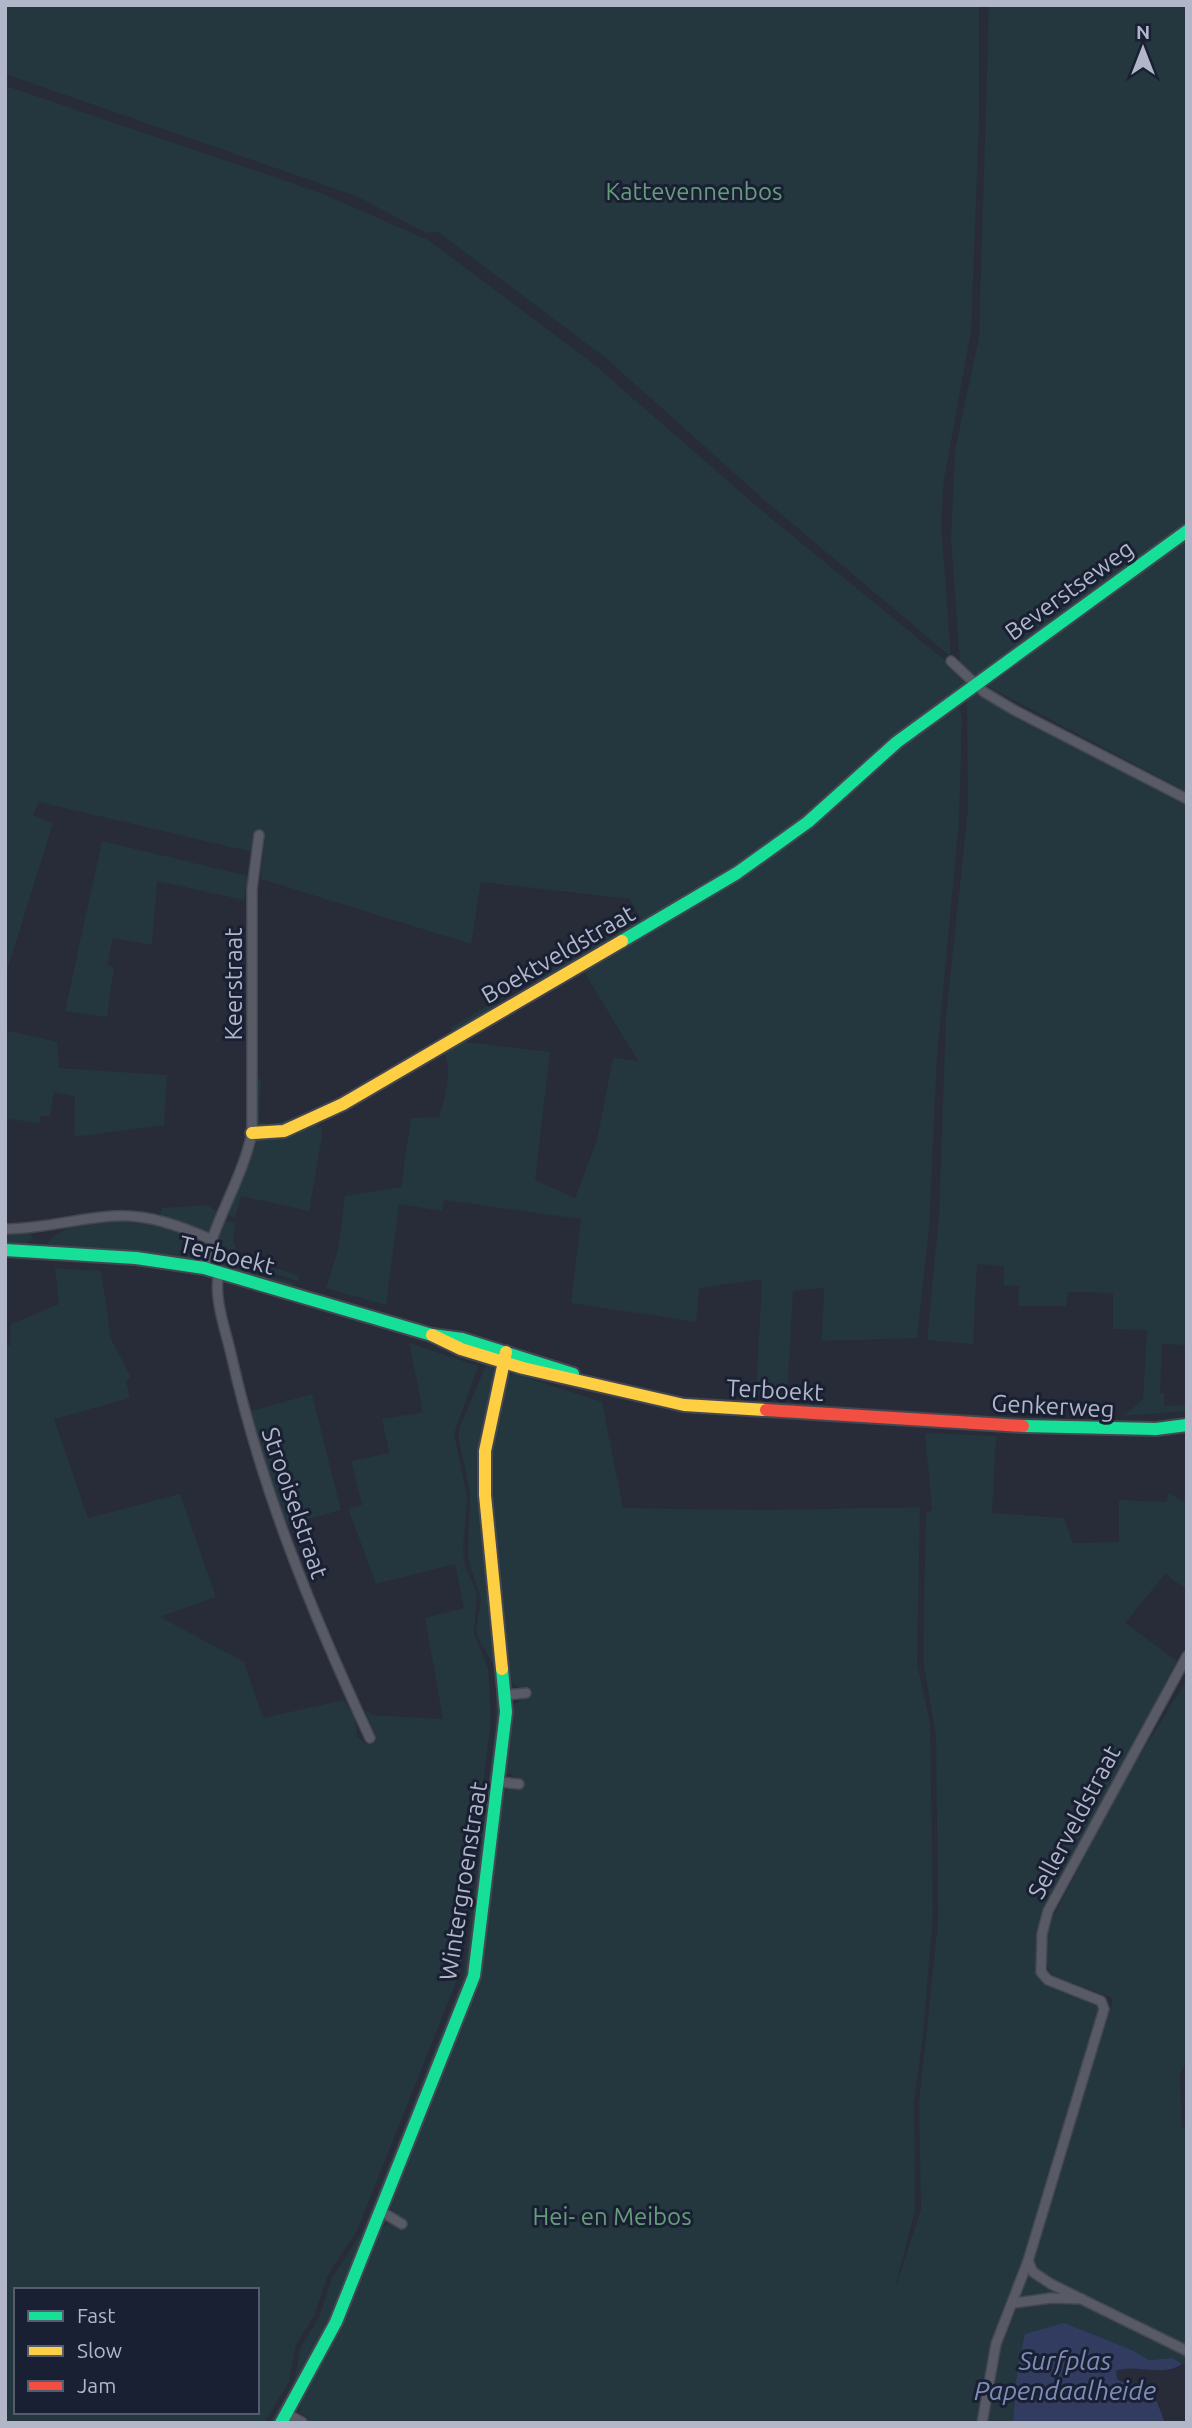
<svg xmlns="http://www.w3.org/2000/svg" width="1192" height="2428" font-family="Ubuntu,sans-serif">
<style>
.green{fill:#24363e;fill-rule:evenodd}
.water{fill:#313c60}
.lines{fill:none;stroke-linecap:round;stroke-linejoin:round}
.street-casing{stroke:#444751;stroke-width:12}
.fast-casing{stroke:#444751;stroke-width:16}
.slow-casing{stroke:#444751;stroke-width:16}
.jam-casing{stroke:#444751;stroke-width:16}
.street{stroke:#585a65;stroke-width:9}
.fast{stroke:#16e098;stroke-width:12}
.slow{stroke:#ffcf43;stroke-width:12}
.jam{stroke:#f24e42;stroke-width:12}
.labels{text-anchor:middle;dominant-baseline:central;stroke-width:6;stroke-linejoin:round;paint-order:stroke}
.park-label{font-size:24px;fill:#669c7b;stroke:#1a2033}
.street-label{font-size:24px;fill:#b1b6c9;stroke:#1a2033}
.water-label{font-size:26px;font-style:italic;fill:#7e8db8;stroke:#1a2033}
</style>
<rect width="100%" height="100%" fill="#272c38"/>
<g class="green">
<polygon points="5,5 979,5 979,123 971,331 944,480 941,523 951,657 762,498 607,359 438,232 426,233 356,196 5,74"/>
<polygon points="989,5 1187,5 1187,792 989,687 960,664 951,540 955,450 979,337"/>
<polygon points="6,86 321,193 428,240 591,362 773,520 969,680 968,685 793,827 740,866 538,984 534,978 639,916 630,899 481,882 471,944 261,879 264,838 253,836 252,852 39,802 33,815 53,823 5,977"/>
<polygon points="976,691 1021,719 1187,805 1187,1345 1162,1344 1160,1393 1164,1393 1164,1406 1187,1405 1187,1411 1123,1416 1143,1399 1147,1330 1113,1329 1113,1293 1068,1292 1066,1306 1018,1306 1019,1286 1004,1285 1004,1266 977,1264 973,1344 927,1340 939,1215 946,1015 968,809 967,699"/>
<path d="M952 707 960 709 962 718 959 821 937 1056 929 1229 917 1338 822 1341 824 1288 793 1291 787 1398 756 1395 762 1279 699 1288 696 1322 571 1303 581 1219 444 1200 442 1211 399 1204 386 1305 326 1288 338 1250 345 1196 401 1187 411 1118 439 1117C445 1100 452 1071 445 1054L437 1057 436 1054 492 1020 495 1023 465 1042 550 1052 535 1180 575 1198 597 1140 613 1058 638 1061 583 970 675 916Z"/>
<polygon points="102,841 248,876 244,900 157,881 152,945 113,938 107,965 114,967 107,1017 65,1011"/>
<polygon points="495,1001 497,1009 454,1034 450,1028"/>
<polygon points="5,1030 57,1042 59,1068 167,1075 164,1125 74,1137 75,1096 54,1092 50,1116 40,1116 40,1124 5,1118"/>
<path d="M256 1079H261L259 1121C272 1128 283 1122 295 1116V1123L257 1127Z"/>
<polygon points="316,1122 318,1128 322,1126 322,1136 309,1211 241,1196 235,1218 225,1214 243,1179 257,1140"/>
<polygon points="207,1205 217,1212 209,1233 164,1220 160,1215 162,1208"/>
<path d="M111 1219C143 1220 171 1225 201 1239L205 1249 199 1258 190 1259 138 1251 46 1247C53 1227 93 1221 111 1219Z"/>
<polygon points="226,1221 235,1223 233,1242 241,1257 299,1276 297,1281 258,1268 217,1242 220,1223"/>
<polygon points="29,1231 33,1238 25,1245 5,1244 5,1232"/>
<polygon points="214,1244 262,1273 296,1284 291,1286 221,1266 213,1260"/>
<path d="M55 1268 101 1271 111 1339 131 1377 126 1381 130 1398 54 1419 88 1518 180 1494 216 1597 160 1617 244 1662 263 1718 344 1700 355 1718 357 1737 367 1744 377 1740 365 1710 373 1715 443 1719 425 1618 464 1608 455 1564 376 1584 348 1508 362 1505 351 1461 389 1453 382 1419 423 1412 409 1343 478 1366 454 1434 467 1497 463 1551 466 1569 477 1593 474 1633 488 1668 491 1720 460 1972 357 2231 328 2275 314 2316 296 2345 289 2382 264 2423H5V1346L10 1345 11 1324 59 1304ZM16 2290H257V2412H16Z"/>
<polygon points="486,1365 492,1366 494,1374 486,1416 501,1718 467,1979 335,2312 275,2423 269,2423 294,2382 301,2346 319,2318 332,2278 362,2232 463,1977 495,1730 496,1684 492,1662 478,1638 476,1630 481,1599 468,1559 470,1491 459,1441 459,1429"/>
<path d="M513 1373 602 1402 623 1508 765 1510 920 1507 917 1664 930 1723 933 1915 923 2036 914 2102 915 2210 894 2292 921 2210 919 2102 938 1922 936 1737 923 1659 926 1513 932 1510 925 1433 996 1436 992 1513 1064 1518 1073 1543 1119 1542V1500L1167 1502 1168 1493 1187 1503V1590L1165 1574 1125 1623 1177 1661 1036 1932V1967L1044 1984 1111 2008 1113 1998 1053 1976C1042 1961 1046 1938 1051 1921L1128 1774 1187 1680V2059L1180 2075 1182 2126 1187 2131V2366L1173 2358 1149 2360 1132 2350 1064 2324 1017 2370 1013 2423H307L308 2418 299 2412 303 2395 340 2327 379 2230 386 2225 405 2222 390 2208 391 2200 478 1974 501 1798 507 1789 519 1788 521 1780 506 1772V1764L511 1707 526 1697 525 1689 514 1685 508 1678C503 1630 469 1396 513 1373Z"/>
<polygon points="312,1394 341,1510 286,1525 263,1465 251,1411"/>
</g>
<path class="water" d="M1064 2323 1132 2350 1149 2360 1173 2358 1182 2364C1161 2378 1137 2363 1116 2371L1117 2379C1128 2387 1143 2381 1152 2389L1165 2423H1013L1017 2370 1025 2334Z"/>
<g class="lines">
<defs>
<g id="street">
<polyline points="951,661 984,692 1014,710 1187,799"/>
<path d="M5 1229C44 1229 78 1218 114 1216 148 1214 180 1226 210 1239"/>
<path d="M204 1268C214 1220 242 1180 252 1133V889L259 835"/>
<path d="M219 1271C213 1297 225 1328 231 1354 261 1489 312 1613 370 1738"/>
<polyline points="506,1695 526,1693"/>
<polyline points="499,1782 519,1784"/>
<polyline points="382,2212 402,2224"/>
<polyline points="1028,2261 1033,2272 1051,2284 1187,2351"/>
<polyline points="1014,2303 1051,2298 1082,2299"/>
<polyline points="287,2414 302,2422"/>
<polyline points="982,2423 996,2344 1028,2261 1104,2009 1101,2001 1048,1980 1041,1972 1042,1934 1048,1911 1187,1656"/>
</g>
<g id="fast">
<polyline points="622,941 737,873 808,822 897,742 1187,531"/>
<polyline points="5,1250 136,1258 204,1268 432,1335 462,1339 573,1374"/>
<polyline points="1023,1426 1156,1429 1187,1425"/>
<polyline points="281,2423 336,2322 474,1976 506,1712 502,1669"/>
</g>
<g id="slow">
<polyline points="252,1133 284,1131 343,1104 622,941"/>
<polyline points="432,1335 461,1349 523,1368 684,1405 766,1410"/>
<polyline points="502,1669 485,1495 485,1451 506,1352"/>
</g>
<polyline id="jam" points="766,1410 1023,1426"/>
</defs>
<use href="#street" class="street-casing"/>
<use href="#fast" class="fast-casing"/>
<use href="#slow" class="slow-casing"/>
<use href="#jam" class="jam-casing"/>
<use href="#street" class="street"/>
<use href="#fast" class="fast"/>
<use href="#slow" class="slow"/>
<use href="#jam" class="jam"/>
</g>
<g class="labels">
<g class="park-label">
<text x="694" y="191">Kattevennenbos</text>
<text x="612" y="2216">Hei- en Meibos</text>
</g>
<g class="street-label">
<text transform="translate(1069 590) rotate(-36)">Beverstseweg</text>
<text transform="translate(558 954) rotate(-30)">Boektveldstraat</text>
<text transform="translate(233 984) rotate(-90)">Keerstraat</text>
<text transform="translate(227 1255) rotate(14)">Terboekt</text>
<text transform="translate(775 1390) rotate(3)">Terboekt</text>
<text transform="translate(1053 1406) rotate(3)">Genkerweg</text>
<text transform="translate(295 1503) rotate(71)">Strooiselstraat</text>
<text transform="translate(1074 1822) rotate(-62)">Sellerveldstraat</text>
<text transform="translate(463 1881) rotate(-81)">Wintergroenstraat</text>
</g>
<g class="water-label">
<text x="1065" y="2360">Surfplas<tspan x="1065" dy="30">Papendaalheide</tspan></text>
</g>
</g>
<rect width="1192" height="2428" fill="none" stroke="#b1b6c9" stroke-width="14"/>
<rect x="14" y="2288" width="245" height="126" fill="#1a2033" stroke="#565c6f" stroke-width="2"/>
<rect x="28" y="2311" width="35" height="10" fill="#16e098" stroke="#565c6f" stroke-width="2"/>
<text x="77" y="2323" font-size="21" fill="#b1b6c9">Fast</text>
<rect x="28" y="2346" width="35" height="10" fill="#ffcf43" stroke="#565c6f" stroke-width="2"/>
<text x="77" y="2358" font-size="21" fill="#b1b6c9">Slow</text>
<rect x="28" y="2381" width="35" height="10" fill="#f24e42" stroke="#565c6f" stroke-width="2"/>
<text x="77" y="2393" font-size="21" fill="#b1b6c9">Jam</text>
<g transform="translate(1143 49)" stroke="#1a2033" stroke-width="5" paint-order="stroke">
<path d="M0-5L12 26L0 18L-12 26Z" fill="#b1b6c9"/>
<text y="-10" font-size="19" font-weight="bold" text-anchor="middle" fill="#b1b6c9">N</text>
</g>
</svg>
